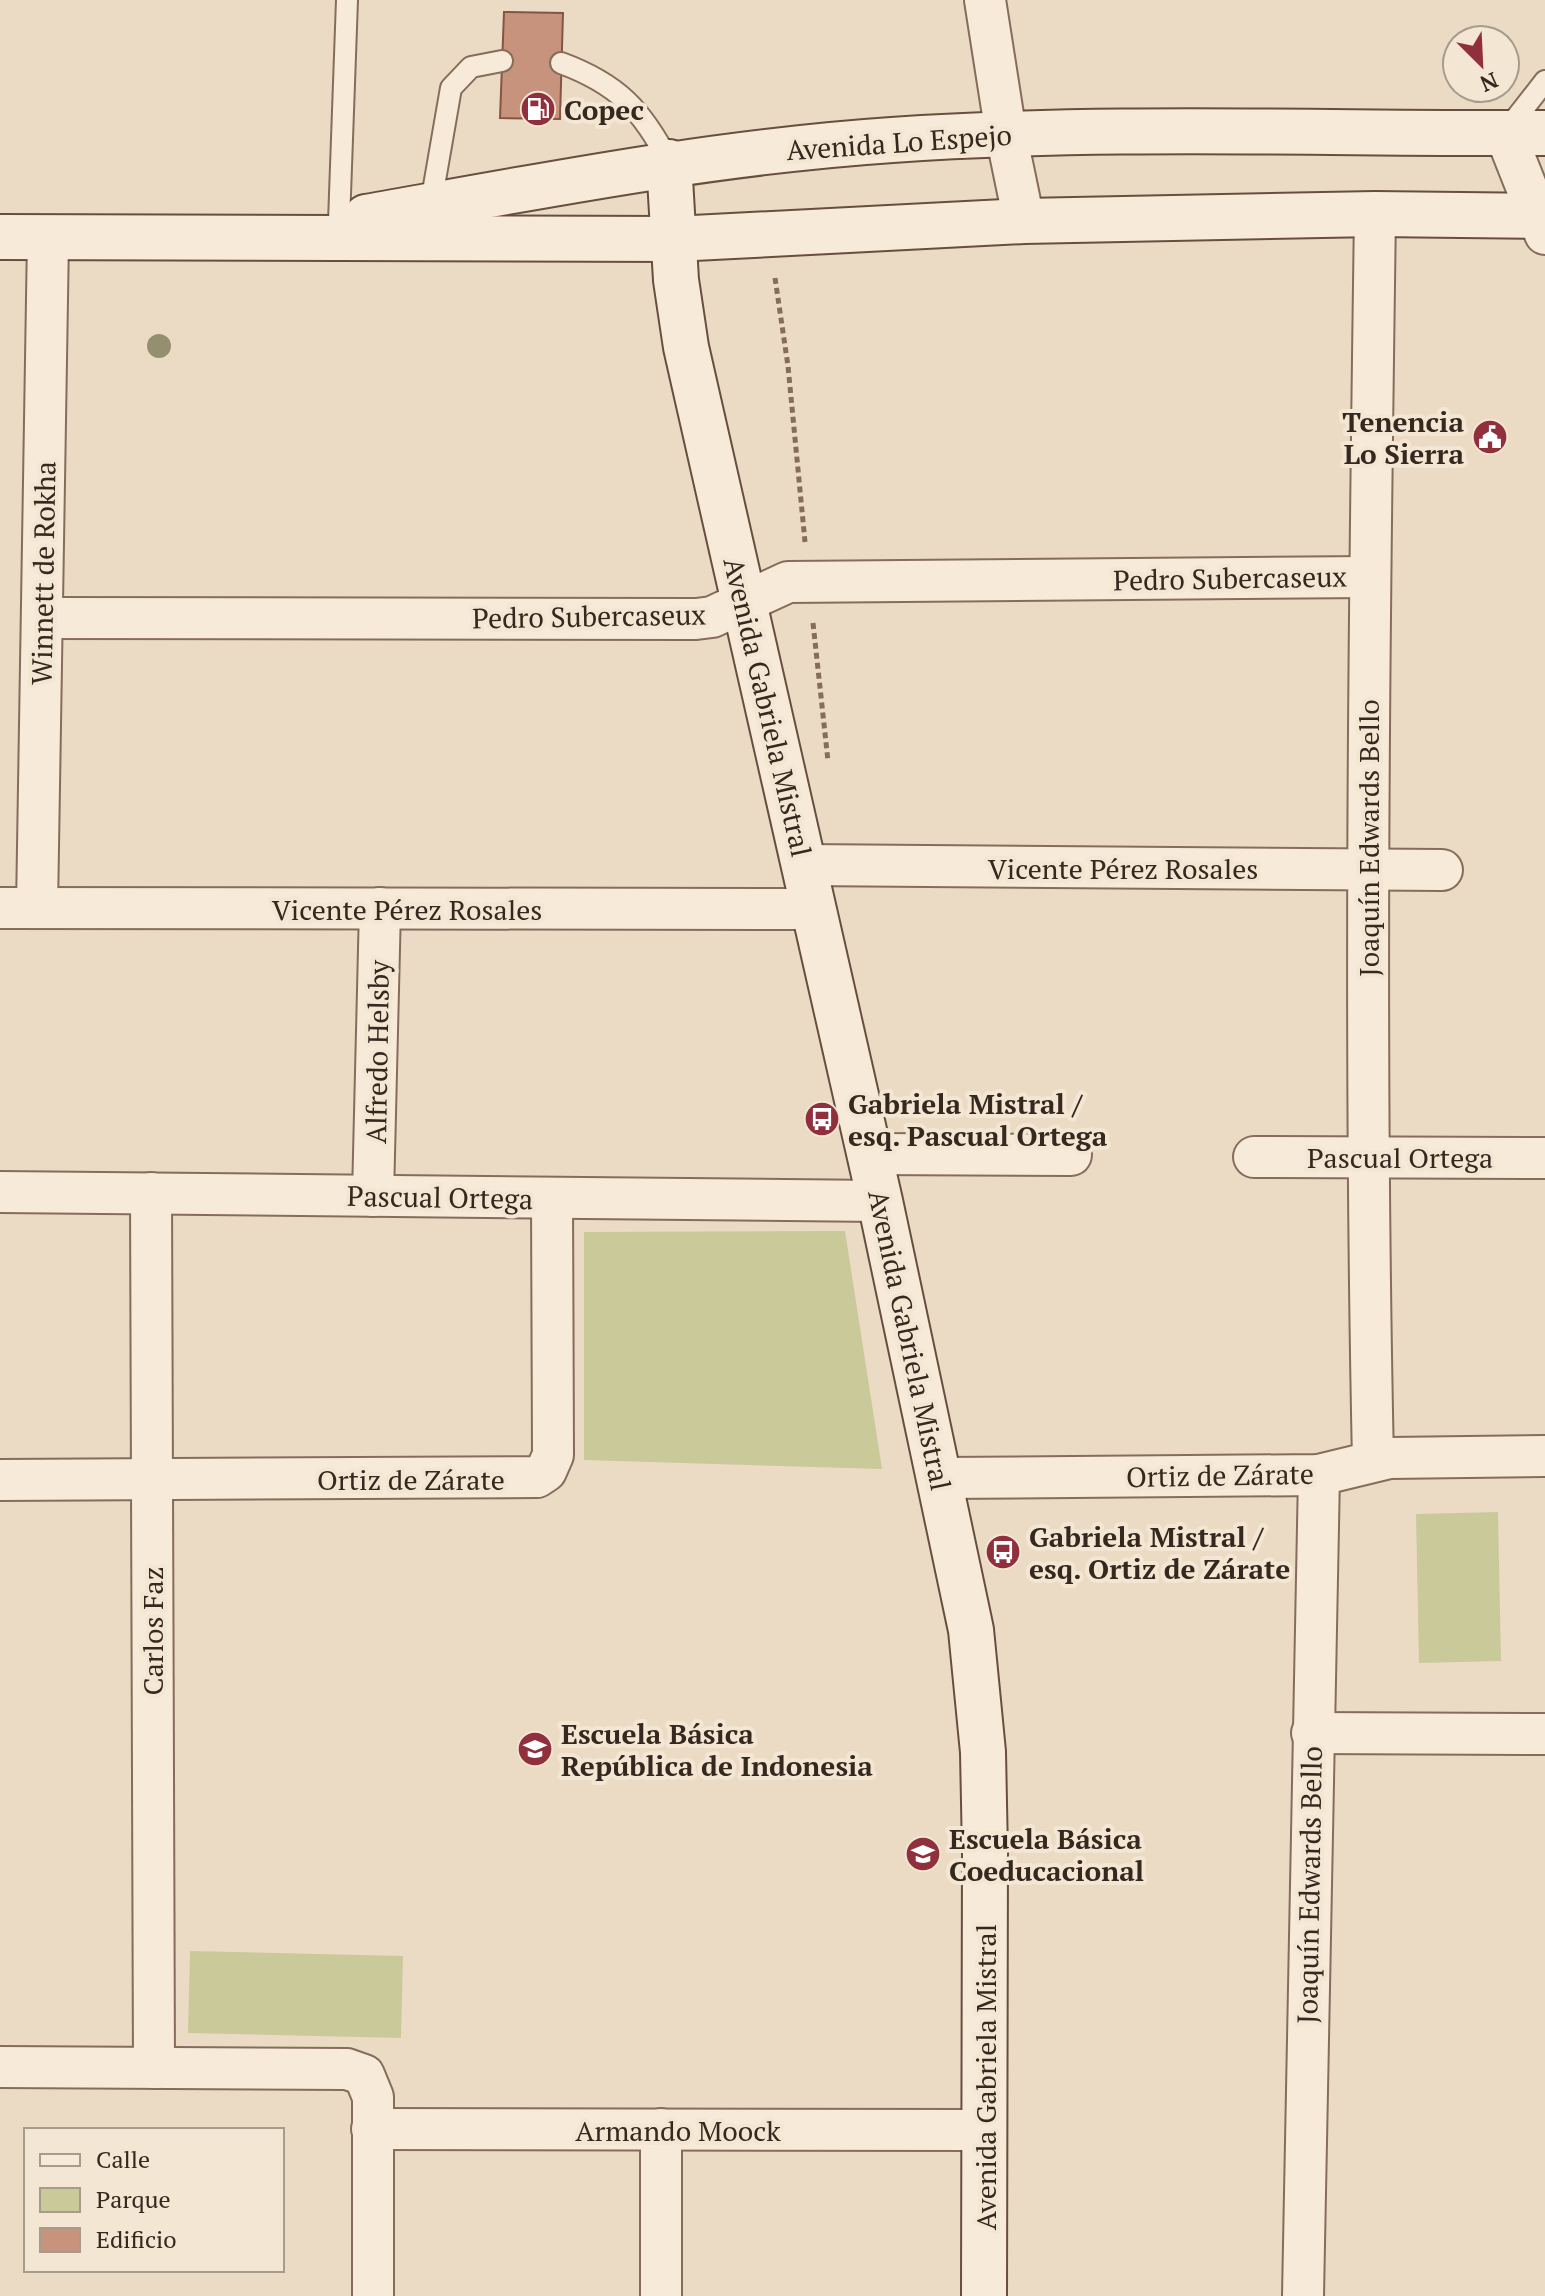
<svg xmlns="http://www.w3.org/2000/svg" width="1545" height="2296" font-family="'PT Serif',serif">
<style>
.green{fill:#c9c99a}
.building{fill:#c7937d;stroke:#835544;stroke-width:2}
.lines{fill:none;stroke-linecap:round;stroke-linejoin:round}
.lane-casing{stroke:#856d5c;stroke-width:24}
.street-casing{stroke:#856d5c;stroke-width:44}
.secondary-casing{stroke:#674f3f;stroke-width:48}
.path{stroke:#856d5c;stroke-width:5;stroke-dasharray:6 4;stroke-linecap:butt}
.lane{stroke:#f7ead8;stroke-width:20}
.street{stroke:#f7ead8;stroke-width:40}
.secondary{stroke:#f7ead8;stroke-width:44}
.tree{fill:#948f6e}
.labels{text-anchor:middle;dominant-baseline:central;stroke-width:8;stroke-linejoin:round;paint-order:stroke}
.poi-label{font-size:28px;font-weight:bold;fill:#36281f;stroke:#f3e7d4;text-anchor:start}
.street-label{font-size:28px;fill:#36281f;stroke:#f3e7d4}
</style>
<rect width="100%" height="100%" fill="#ebdbc5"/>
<g class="green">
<polygon points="845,1231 882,1469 584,1460 584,1232"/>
<polygon points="1498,1512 1501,1661 1419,1663 1416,1514"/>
<polygon points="190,1951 403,1956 401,2038 188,2033"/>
</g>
<polygon class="building" points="504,12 563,13 560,119 500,118"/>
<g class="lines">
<defs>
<g id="lane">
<path d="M561 63C618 84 642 110 669 162"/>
<polyline points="1506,131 1545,81"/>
<polyline points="430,209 451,88 471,67 502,61"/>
<polyline points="339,222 347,0"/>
</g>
<g id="street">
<polyline points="985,0 1006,134 1024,221"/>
<polyline points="1505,133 1545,234"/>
<polyline points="42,618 696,619 712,617 788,582 1370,577"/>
<polyline points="804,865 1442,870"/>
<polyline points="0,908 814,909"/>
<polyline points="37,908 48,238"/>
<polyline points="869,1154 1071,1155"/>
<polyline points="1254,1157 1545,1158"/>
<polyline points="0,1192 880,1201"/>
<polyline points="151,1193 154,2068"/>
<polyline points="373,1196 380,908"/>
<path d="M1373 1461C1364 1045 1369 630 1375 214"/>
<polyline points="941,1478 1319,1475 1389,1458 1545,1456"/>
<polyline points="0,1480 537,1477 546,1471 553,1455 552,1198"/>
<polyline points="1312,1733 1545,1734"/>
<polyline points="0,2067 347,2069 364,2075 373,2097 373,2296"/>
<polyline points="372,2129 984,2130"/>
<polyline points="661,2296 661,2129"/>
<polyline points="1303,2296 1319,1475"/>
</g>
<g id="secondary">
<polyline points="669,162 676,280 686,347 880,1201 971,1630 983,1752 985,1853 984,2296"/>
<path d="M366 217C541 186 714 152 892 140 1109 125 1328 134 1545 133"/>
<polyline points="0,237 674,239 1024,221 1375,214 1545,216"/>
</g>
</defs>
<use href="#lane" class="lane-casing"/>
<use href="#street" class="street-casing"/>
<use href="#secondary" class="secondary-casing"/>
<g class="path">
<polyline points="775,278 788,366 805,542"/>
<polyline points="813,623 828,761"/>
</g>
<use href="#lane" class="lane"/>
<use href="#street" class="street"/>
<use href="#secondary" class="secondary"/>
</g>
<circle class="tree" cx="159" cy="346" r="12"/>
<defs>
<symbol id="fuel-disc" viewBox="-11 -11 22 22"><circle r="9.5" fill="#90303c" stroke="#f3e7d4"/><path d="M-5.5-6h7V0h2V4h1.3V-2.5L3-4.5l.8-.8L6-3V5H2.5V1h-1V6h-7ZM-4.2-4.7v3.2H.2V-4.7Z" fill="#fff"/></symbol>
<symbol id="civic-disc" viewBox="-11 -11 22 22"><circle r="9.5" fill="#90303c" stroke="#f3e7d4"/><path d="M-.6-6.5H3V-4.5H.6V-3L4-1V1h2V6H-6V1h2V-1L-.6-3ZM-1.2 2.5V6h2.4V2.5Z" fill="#fff"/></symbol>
<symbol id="bus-disc" viewBox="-11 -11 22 22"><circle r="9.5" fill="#90303c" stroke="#f3e7d4"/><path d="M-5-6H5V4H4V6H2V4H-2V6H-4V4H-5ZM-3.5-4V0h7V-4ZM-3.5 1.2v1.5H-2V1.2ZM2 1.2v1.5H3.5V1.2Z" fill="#fff"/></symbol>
<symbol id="school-disc" viewBox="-11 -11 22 22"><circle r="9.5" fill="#90303c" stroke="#f3e7d4"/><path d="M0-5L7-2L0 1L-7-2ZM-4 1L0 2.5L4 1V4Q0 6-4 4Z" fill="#fff"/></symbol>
</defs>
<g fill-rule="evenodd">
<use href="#fuel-disc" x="518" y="89" width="40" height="40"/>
<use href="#civic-disc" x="1470" y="417" width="40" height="40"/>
<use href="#bus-disc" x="802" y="1099" width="40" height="40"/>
<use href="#bus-disc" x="983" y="1532" width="40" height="40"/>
<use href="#school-disc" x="515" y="1729" width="40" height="40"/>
<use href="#school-disc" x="903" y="1834" width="40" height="40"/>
</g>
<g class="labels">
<g class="poi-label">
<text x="564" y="109">Copec</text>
<text x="1464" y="421" text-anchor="end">Tenencia<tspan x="1464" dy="32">Lo Sierra</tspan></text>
<text x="848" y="1103">Gabriela Mistral /<tspan x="848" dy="32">esq. Pascual Ortega</tspan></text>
<text x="1029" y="1536">Gabriela Mistral /<tspan x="1029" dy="32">esq. Ortiz de Zárate</tspan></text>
<text x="561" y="1733">Escuela Básica<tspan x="561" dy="32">República de Indonesia</tspan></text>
<text x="949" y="1838">Escuela Básica<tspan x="949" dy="32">Coeducacional</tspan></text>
</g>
<g class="street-label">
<text transform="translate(899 142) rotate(-4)">Avenida Lo Espejo</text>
<text transform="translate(43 573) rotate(-89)">Winnett de Rokha</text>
<text transform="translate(1230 578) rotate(-1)">Pedro Subercaseux</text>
<text transform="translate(589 616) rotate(-1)">Pedro Subercaseux</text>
<text transform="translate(768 707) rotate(77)">Avenida Gabriela Mistral</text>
<text transform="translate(1368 838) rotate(-90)">Joaquín Edwards Bello</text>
<text x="1123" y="868">Vicente Pérez Rosales</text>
<text x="407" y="909">Vicente Pérez Rosales</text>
<text transform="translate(377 1052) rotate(-89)">Alfredo Helsby</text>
<text x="1400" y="1157">Pascual Ortega</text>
<text transform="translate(440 1197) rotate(1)">Pascual Ortega</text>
<text transform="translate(910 1340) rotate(78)">Avenida Gabriela Mistral</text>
<text transform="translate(1220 1475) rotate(-1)">Ortiz de Zárate</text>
<text x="411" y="1479">Ortiz de Zárate</text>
<text transform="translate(152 1631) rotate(-90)">Carlos Faz</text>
<text transform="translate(1309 1885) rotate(-89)">Joaquín Edwards Bello</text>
<text transform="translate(985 2077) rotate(-90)">Avenida Gabriela Mistral</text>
<text x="678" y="2130">Armando Moock</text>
</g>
</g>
<rect x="24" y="2128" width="260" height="144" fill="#f3e7d4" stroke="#a79b8c" stroke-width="2"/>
<rect x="40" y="2154" width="40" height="12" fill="#f7ead8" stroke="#a79b8c" stroke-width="2"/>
<text x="96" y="2168" font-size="24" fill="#36281f">Calle</text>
<rect x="40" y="2188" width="40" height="24" fill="#c9c99a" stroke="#a79b8c" stroke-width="2"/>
<text x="96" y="2208" font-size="24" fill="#36281f">Parque</text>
<rect x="40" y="2228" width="40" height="24" fill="#c7937d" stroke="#a79b8c" stroke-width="2"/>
<text x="96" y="2248" font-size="24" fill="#36281f">Edificio</text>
<g transform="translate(1481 64) rotate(156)"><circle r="38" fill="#f3e7d4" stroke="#a79b8c" stroke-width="2"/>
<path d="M0-6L14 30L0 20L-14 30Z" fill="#90303c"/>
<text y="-12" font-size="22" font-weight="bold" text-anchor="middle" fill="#36281f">N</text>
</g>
</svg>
